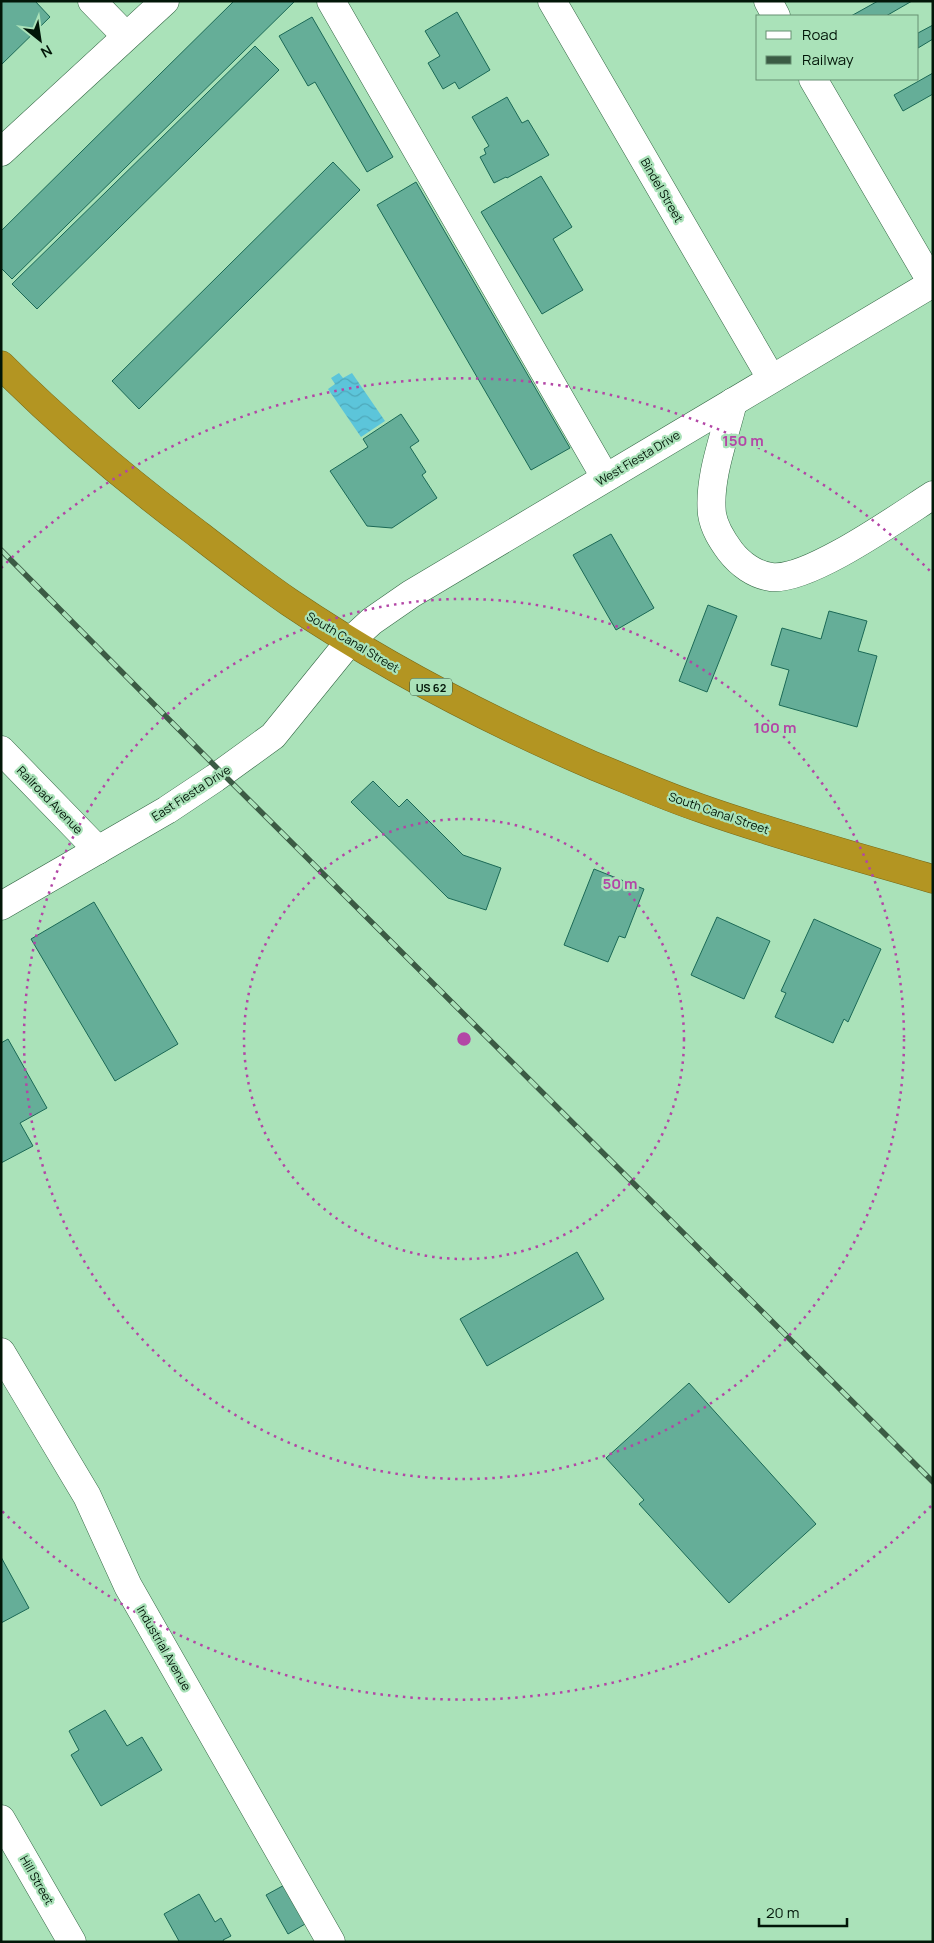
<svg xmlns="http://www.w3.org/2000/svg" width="934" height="1943" font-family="Manrope,sans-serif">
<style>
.water{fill:url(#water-waves)}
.building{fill:#65ae98;stroke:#1b6956}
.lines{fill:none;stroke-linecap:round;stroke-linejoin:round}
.minor-casing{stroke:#346845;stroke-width:29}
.highway-casing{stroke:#756919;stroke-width:29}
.minor{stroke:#fff;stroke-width:28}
.highway{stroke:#b39522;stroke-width:28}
.rail-casing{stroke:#3b5b44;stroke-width:5.5}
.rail{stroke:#aae2b9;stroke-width:4;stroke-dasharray:11;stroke-linecap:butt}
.ring{fill:none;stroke:#b346a6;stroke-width:2.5;stroke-dasharray:2.5 5}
.labels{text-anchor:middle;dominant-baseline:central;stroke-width:4.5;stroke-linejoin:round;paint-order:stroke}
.shield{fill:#aae2b9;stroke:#34533d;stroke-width:1}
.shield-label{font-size:11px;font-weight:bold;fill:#021608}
.street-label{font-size:12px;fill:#021608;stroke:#aae2b9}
.centre{fill:#b346a6;stroke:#aae2b9;stroke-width:2.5}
.ring-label{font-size:15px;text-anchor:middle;font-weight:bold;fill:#b346a6;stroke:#aae2b9;stroke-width:4.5;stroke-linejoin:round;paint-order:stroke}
</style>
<defs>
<pattern id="water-waves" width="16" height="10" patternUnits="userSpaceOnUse" patternTransform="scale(1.25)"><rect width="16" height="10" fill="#5cc5da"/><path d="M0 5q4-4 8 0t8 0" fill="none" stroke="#4ea8ba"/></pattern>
</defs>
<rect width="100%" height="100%" fill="#aae2b9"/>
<polygon class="water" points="339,373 343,378 352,373 385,421 361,437 328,389 335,384 331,378"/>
<g class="building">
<polygon points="1,1 35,1 50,17 1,65"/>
<polygon points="234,1 295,1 12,279 1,268 1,231"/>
<polygon points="878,1 912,1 886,16 851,16"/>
<polygon points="457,12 490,70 459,89 455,82 443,89 428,63 440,56 425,31"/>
<polygon points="312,17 393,157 367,172 315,82 308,86 279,36"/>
<polygon points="933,25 933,39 918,48 918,33"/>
<polygon points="255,46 279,70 37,309 12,284"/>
<polygon points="933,73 933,94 903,111 894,95"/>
<polygon points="507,97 522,123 528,120 549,155 507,178 506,177 494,183 480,157 486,154 484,149 489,146 472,117"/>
<polygon points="333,162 360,190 139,409 112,381"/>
<polygon points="541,176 572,227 553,239 583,290 542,314 481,212"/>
<polygon points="416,182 570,448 531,470 377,205"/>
<polygon points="401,414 419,441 410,447 426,472 422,475 437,498 392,528 367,526 330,471 368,447 363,439"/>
<polygon points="611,534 654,608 616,630 573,555"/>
<polygon points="708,605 737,616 707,692 679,681"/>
<polygon points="829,611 867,621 858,651 877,656 857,727 779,705 789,670 771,665 782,628 821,639"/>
<polygon points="373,781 399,807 407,799 463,855 501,868 486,910 448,898 351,802"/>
<polygon points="594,869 644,889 625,938 619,936 608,962 564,945"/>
<polygon points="94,902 178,1044 115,1081 31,939"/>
<polygon points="717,917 770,941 744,999 691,975"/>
<polygon points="814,919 881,949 848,1022 844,1019 833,1043 775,1017 786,993 781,991"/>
<polygon points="8,1039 47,1108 20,1123 33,1146 1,1163 1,1043"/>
<polygon points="577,1252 604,1299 487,1366 460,1319"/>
<polygon points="689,1383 816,1524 729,1603 639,1504 644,1500 606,1458"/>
<polygon points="1,1557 29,1608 1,1623"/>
<polygon points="105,1710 127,1746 142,1737 162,1770 101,1806 71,1755 79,1750 69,1731"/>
<polygon points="290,1882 312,1920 288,1934 266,1895"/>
<polygon points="199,1894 215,1922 221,1918 231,1936 223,1940 224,1942 177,1942 179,1941 164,1914"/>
</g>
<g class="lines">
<defs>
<g id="minor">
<polyline points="92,1 126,36"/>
<polyline points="331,1 605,477"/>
<polyline points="552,1 771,378"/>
<polyline points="768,1 776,16"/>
<polyline points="813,79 932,283"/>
<polyline points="1,152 165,1"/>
<path d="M733 402C725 436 708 478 712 514 714 528 722 540 730 551 740 564 755 575 771 577 808 582 900 516 933 495"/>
<polyline points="1,750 98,850"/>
<polyline points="1,906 167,810 215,778 273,736 350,641 372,621 411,594 933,283"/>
<polyline points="1,1352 87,1496 128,1586 331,1942"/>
<polyline points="1,1819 72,1942"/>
</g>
<path id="highway" d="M1 365C61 425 126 480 194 531 225 555 257 580 289 602 385 667 488 720 594 766 629 780 664 796 700 808 776 835 855 856 933 879"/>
</defs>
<use href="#minor" class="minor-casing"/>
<use href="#highway" class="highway-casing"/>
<use href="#minor" class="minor"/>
<use href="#highway" class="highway"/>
<defs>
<polyline id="rail" points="1,550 222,773 933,1482"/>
</defs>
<use href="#rail" class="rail-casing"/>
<use href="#rail" class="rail"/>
</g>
<g class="ring">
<circle cx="464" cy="1039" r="220"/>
<circle cx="464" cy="1039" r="440"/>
<path d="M931 1506A660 660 0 0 1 1 1510M1 568A660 660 0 0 1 931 572"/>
</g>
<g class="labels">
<rect class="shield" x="410" y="678.5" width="42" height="17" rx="4"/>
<g class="shield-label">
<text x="431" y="687">US 62</text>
</g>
<g class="street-label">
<text transform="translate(662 190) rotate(60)">Bindel Street</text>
<text transform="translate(638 458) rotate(-31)">West Fiesta Drive</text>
<text transform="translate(353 642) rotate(31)">South Canal Street</text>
<text transform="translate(191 793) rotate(-33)">East Fiesta Drive</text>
<text transform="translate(50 800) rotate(46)">Railroad Avenue</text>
<text transform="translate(719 813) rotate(19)">South Canal Street</text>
<text transform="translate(164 1648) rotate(60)">Industrial Avenue</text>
<text transform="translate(37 1880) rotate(60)">Hill Street</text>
</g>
</g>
<circle cx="464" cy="1039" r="8" class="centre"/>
<g class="ring-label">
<text x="743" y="446">150 m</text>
<text x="775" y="733">100 m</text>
<text x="620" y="889">50 m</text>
</g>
<rect width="934" height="1943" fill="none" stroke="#021608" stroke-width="5"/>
<rect x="756" y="15" width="162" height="65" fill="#aae2b9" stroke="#679072"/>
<rect x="766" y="31" width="25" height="8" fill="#ffffff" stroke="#679072"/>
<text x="802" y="40" font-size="15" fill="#021608">Road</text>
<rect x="766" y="56" width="25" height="8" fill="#3b5b44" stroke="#679072"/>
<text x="802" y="65" font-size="15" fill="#021608">Railway</text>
<g transform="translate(40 40) rotate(150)" stroke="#aae2b9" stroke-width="4" paint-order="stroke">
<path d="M0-4L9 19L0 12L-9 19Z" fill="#021608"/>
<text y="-8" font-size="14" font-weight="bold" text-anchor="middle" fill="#021608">N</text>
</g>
<path d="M759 1918v8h88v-8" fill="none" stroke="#021608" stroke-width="2.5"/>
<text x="766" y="1918" font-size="15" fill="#021608" stroke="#aae2b9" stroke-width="4" paint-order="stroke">20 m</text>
</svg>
